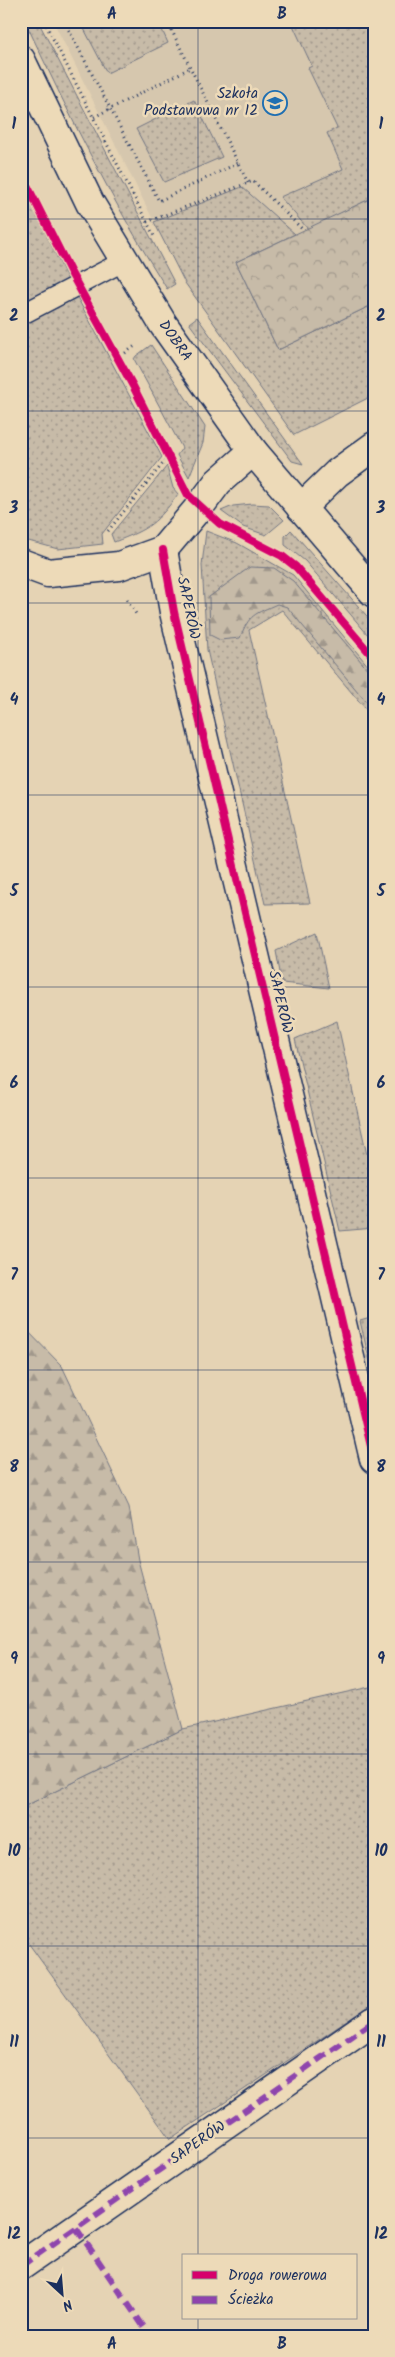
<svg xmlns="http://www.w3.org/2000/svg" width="395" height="2357" font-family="Kalam,sans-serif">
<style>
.built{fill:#d6c7ae}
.grass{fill:url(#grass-dots);stroke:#717583}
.forest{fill:url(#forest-firs);stroke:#717583}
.park{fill:url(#park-crowns);stroke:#717583}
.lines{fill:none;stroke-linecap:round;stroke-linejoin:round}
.service-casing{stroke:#1b2f5e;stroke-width:22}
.minor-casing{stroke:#1b2f5e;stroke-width:31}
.tertiary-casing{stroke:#1b2f5e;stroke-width:31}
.path{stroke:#1b2f5e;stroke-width:3;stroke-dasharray:1 4;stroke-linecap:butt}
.service{stroke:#eddab8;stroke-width:19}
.minor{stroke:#eddab8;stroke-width:28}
.tertiary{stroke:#eddab8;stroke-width:28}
.quiet{stroke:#8e44ad;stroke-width:6;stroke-dasharray:12 6;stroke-linecap:butt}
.cycleway-casing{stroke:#eddab8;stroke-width:11}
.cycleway{stroke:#d6006c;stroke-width:8}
.grid{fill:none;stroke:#1b2f5e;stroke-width:1;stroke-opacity:0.55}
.labels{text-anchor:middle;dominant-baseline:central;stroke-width:5;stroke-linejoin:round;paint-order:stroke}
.poi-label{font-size:15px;fill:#1b2f5e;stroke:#eddab8;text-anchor:end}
.street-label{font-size:15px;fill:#1b2f5e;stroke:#eddab8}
.neatline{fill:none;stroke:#1b2f5e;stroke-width:2}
.grid-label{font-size:16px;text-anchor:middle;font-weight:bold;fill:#1b2f5e}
</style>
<defs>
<pattern id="grass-dots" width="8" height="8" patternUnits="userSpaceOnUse" patternTransform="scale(1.25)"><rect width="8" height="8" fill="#c7bba8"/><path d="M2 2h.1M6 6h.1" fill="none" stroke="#a1988c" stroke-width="1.8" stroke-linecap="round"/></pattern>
<pattern id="forest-firs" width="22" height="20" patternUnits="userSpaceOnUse" patternTransform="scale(1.25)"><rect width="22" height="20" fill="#c7bba8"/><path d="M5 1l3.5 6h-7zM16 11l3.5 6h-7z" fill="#a1988c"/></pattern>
<pattern id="park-crowns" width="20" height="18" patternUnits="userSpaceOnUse" patternTransform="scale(1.25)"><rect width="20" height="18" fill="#c7bba8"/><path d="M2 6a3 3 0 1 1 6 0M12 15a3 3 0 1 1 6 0" fill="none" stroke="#a1988c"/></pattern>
</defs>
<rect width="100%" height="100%" fill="#e5d3b4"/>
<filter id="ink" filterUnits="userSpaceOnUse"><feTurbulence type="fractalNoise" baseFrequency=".02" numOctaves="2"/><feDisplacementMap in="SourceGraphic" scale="10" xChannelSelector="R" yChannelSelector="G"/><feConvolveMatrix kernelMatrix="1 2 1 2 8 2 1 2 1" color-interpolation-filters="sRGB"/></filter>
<g filter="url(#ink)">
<polygon class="built" points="53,21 374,21 374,395 294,435 185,283"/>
<g class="grass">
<path d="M25 21 39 23 175 284 167 289C112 202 69 115 25 21Z"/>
<polygon points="80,21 158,21 168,43 107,73"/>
<polygon points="291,21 374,21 374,197 308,229 280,197 343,169 327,133 337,128 308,68 312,66"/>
<polygon points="194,100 222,157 164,182 136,129"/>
<polygon points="21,183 68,280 21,304"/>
<polygon points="242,187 295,234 236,262 278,350 374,304 374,395 294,435 185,283 154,222"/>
<polygon points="77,297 162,457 102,534 103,544 58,549 21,539 21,427 27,428 21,416 21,326"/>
<polygon points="197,317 303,464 292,461 189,323"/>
<polygon points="151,345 205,427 203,443 189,477 177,455 182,448 134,359 136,356"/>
<path d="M167 466 173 488 178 494C157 523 149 529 114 542L111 534Z"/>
<polygon points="252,504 269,505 284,520 266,535 243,527 221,511 233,506"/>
<polygon points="291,530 374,624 374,642 305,561 285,545 285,536"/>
<polygon points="206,531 237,543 293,575 374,673 374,719 282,610 249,630 310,903 265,904 207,650 202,565"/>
<polygon points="317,932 329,988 282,983 276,951"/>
<polygon points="337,1021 374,1186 374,1228 340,1231 295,1039"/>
<polygon points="374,1317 374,1380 360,1321"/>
<polygon points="374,1686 374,2003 170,2139 21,1933 21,1808 183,1729"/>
<polygon points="23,2286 22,2320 34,2336 21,2336 21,2288"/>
</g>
<g class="forest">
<path d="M250 567 274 568 293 581 374 677V711L287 607 277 604C255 614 249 614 240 638L220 640 210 635 209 597Z"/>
<polygon points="21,1324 62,1366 129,1507 138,1560 183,1729 21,1808"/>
</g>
<polygon class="park" points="374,197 374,304 278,350 236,262"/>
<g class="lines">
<defs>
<polyline id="service" points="21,315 124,261"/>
<g id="minor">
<polyline points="301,508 337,473 374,446"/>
<polyline points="163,550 174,612 374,1459"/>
<polyline points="21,563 48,573 119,566 163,550 200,506 218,482 253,451"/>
<polyline points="21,2266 374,2021"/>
</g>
<polyline id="tertiary" points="21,60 90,203 163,324 253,451 374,593"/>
</defs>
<use href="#service" class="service-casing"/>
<use href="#minor" class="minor-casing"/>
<use href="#tertiary" class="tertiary-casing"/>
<g class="path">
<polyline points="44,21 154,236"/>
<polyline points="64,21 159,201 238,163"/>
<polyline points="167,21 248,183"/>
<polyline points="94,117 190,68"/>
<polyline points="147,222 253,181 303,230"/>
<polyline points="117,359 135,346"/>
<polyline points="108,531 169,456"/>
<polyline points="127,600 136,614"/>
</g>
<use href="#service" class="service"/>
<use href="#minor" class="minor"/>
<use href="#tertiary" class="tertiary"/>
<g class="quiet">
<polyline points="76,2228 150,2336"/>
<polyline points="21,2266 374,2021"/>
</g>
<defs>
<g id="cycleway">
<polyline points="21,173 71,273 133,386 188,495 220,524 282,556 296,567 374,658"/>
<polyline points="163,550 174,612 374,1459"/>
</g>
</defs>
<use href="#cycleway" class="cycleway-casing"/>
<use href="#cycleway" class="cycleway"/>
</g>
</g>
<path class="grid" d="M198 21V2256M21 219H374M21 411H374M21 603H374M21 795H374M21 987H374M21 1178H374M21 1370H374M21 1562H374M21 1754H374M21 1946H374M21 2138H374M198 2318V2336"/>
<defs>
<symbol id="school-ring" viewBox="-11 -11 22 22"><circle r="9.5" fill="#eddab8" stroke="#1f6fb2" stroke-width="1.5"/><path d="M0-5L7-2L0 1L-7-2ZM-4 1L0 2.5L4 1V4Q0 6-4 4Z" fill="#1f6fb2"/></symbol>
</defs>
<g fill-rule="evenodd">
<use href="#school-ring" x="261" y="89" width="28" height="28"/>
</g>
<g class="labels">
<g class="poi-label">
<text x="258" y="94">Szkoła<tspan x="258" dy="17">Podstawowa nr 12</tspan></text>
</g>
<g class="street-label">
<text transform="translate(175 341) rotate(55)">DOBRA</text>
<text transform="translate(188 608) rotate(78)">SAPERÓW</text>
<text transform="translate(280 1002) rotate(77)">SAPERÓW</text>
<text transform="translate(198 2143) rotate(-35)">SAPERÓW</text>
</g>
</g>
<rect width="395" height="2357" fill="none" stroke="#eddab8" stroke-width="55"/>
<rect x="182" y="2254" width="175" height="65" fill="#eddab8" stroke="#999694"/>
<rect x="192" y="2271" width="25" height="8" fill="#d6006c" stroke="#999694"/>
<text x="228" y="2280" font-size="15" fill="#1b2f5e">Droga rowerowa</text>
<rect x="192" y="2296" width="25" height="8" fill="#8e44ad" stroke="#999694"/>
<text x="228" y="2304" font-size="15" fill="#1b2f5e">Ścieżka</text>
<g transform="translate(62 2294) rotate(154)" stroke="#eddab8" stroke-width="4" paint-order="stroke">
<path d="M0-4L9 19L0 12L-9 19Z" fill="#1b2f5e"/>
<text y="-8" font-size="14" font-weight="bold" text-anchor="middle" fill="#1b2f5e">N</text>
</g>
<rect x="28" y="28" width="340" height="2302" class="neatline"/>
<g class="grid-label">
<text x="112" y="19">A</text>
<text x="282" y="19">B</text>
<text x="14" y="129">1</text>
<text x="381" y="129">1</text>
<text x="14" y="321">2</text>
<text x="381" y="321">2</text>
<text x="14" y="513">3</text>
<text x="381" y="513">3</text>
<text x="14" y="705">4</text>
<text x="381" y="705">4</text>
<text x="14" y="896">5</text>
<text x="381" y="896">5</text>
<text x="14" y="1088">6</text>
<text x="381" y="1088">6</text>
<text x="14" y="1280">7</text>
<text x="381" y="1280">7</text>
<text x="14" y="1472">8</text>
<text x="381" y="1472">8</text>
<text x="14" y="1664">9</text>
<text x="381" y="1664">9</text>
<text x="14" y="1856">10</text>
<text x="381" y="1856">10</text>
<text x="14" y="2047">11</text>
<text x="381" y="2047">11</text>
<text x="14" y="2239">12</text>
<text x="381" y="2239">12</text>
<text x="112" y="2349">A</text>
<text x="282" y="2349">B</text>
</g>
</svg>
